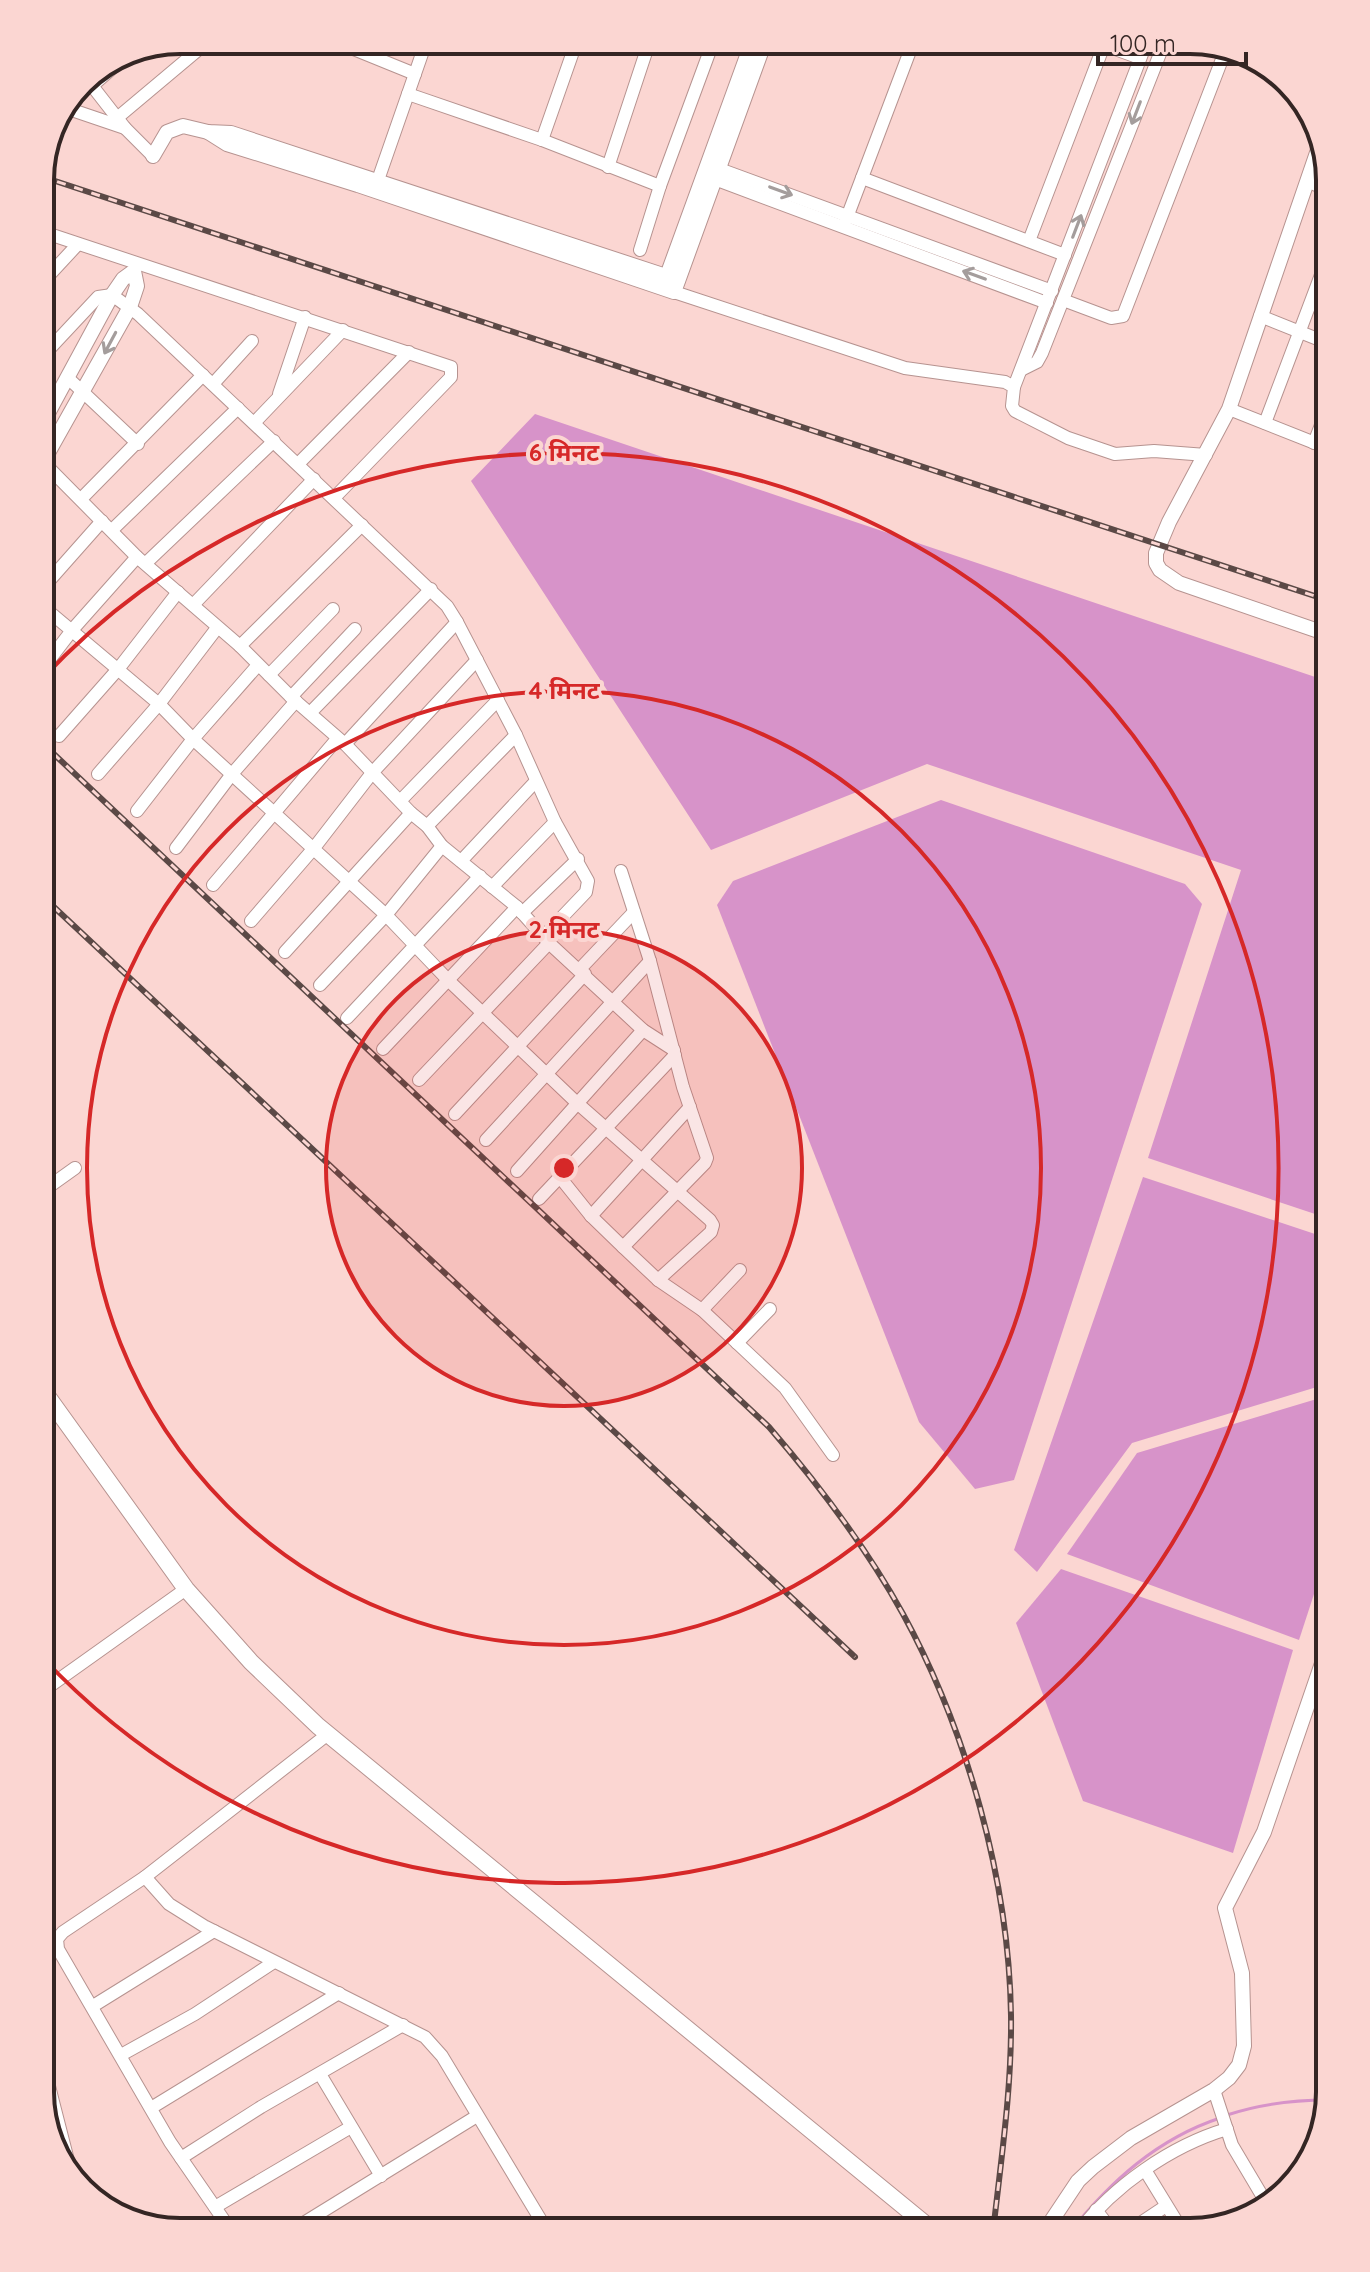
<svg xmlns="http://www.w3.org/2000/svg" width="1370" height="2272" font-family="Quicksand,'Noto Sans Devanagari',sans-serif">
<style>
.water{fill:#d793c9}
.lines{fill:none;stroke-linecap:round;stroke-linejoin:round}
.stream{stroke:#d793c9;stroke-width:3}
.minor-casing{stroke:#b69390;stroke-width:14}
.tertiary-casing{stroke:#b69390;stroke-width:16}
.secondary-casing{stroke:#b69390;stroke-width:18}
.minor{stroke:#fff;stroke-width:12}
.tertiary{stroke:#fff;stroke-width:14}
.secondary{stroke:#fff;stroke-width:16}
.rail-casing{stroke:#5b4946;stroke-width:6}
.rail{stroke:#fbd6d2;stroke-width:3;stroke-dasharray:9;stroke-linecap:butt}
.oneway{stroke:#a49d9c}
.ring{fill:none;stroke:#d62828;stroke-width:4}
.rim{fill:none;stroke:#342624;stroke-width:4}
.centre{fill:#d62828;stroke:#fbd6d2;stroke-width:4}
.ring-label{font-size:24px;text-anchor:middle;font-weight:bold;fill:#d62828;stroke:#fbd6d2;stroke-width:8;stroke-linejoin:round;paint-order:stroke}
</style>
<rect width="100%" height="100%" fill="#fbd6d2"/>
<g class="water">
<polygon points="535,414 1330,682 1330,1219 1148,1158 1241,870 927,764 711,850 471,481"/>
<polygon points="941,800 1185,884 1202,904 1014,1480 975,1489 919,1422 717,905 733,881"/>
<polygon points="1143,1177 1330,1239 1330,1383 1132,1443 1037,1572 1014,1550"/>
<polygon points="1330,1395 1330,1545 1299,1640 1067,1554 1137,1453"/>
<polygon points="1061,1569 1293,1650 1233,1853 1083,1801 1016,1623"/>
</g>
<g class="lines">
<g class="stream">
<path d="M1227 2115C1260 2104 1293 2100 1328 2100"/>
<path d="M1070 2232C1111 2181 1157 2139 1220 2118"/>
</g>
<defs>
<g id="minor">
<polyline points="1093,41 1140,58"/>
<polyline points="351,48 415,74"/>
<polyline points="86,78 125,128 153,156"/>
<polyline points="92,86 133,50"/>
<polyline points="408,94 542,140 660,186"/>
<polyline points="69,109 125,128"/>
<polyline points="117,118 198,50"/>
<polyline points="542,140 575,46"/>
<polyline points="711,166 1052,291"/>
<polyline points="608,167 648,46"/>
<polyline points="709,177 1047,303"/>
<polyline points="862,178 1065,255"/>
<polyline points="378,180 424,48"/>
<polyline points="1307,181 1330,191"/>
<polyline points="846,220 913,43"/>
<polyline points="40,231 451,367 451,377 334,498"/>
<polyline points="1029,241 1104,45"/>
<polyline points="640,250 660,186 712,45"/>
<polyline points="40,285 78,244"/>
<polyline points="674,292 905,368 1005,382 1014,387 1012,406 1015,411 1068,438 1115,454 1154,451 1206,455"/>
<polyline points="1063,300 1111,318 1123,316 1226,49"/>
<polyline points="1260,316 1330,344"/>
<polyline points="40,359 98,297 112,295 138,314 447,606 457,622 516,735 555,822 588,881 586,892 544,936"/>
<polyline points="1021,370 1037,362 1042,353 1165,41"/>
<polyline points="68,378 138,444"/>
<polyline points="213,384 252,341"/>
<polyline points="1014,387 1147,41"/>
<polyline points="279,394 305,317"/>
<polyline points="1229,409 1330,449"/>
<polyline points="254,423 343,330"/>
<polyline points="1265,423 1330,251"/>
<polyline points="1314,443 1330,402"/>
<polyline points="40,459 137,557 240,646 291,697 345,744 411,813 427,826 442,846 517,907 549,943 643,1030 674,1050"/>
<polyline points="298,464 409,352"/>
<polyline points="81,499 203,375"/>
<polyline points="112,530 238,408"/>
<polyline points="146,563 274,441"/>
<polyline points="40,591 102,521"/>
<polyline points="40,604 159,704 193,739 386,915 448,980 576,1102 710,1220 713,1225 711,1232 658,1280"/>
<polyline points="193,605 314,479"/>
<polyline points="240,646 362,525"/>
<polyline points="40,672 73,629 137,557"/>
<polyline points="269,675 333,609"/>
<polyline points="291,697 355,629"/>
<polyline points="310,713 431,589"/>
<polyline points="59,736 119,668 178,592"/>
<polyline points="345,744 457,622"/>
<polyline points="98,774 159,704 217,628"/>
<polyline points="401,800 498,700"/>
<polyline points="137,811 193,739 258,665"/>
<polyline points="427,826 516,735"/>
<polyline points="176,848 232,774 296,701"/>
<polyline points="461,861 536,781"/>
<polyline points="621,871 650,961 683,1087 707,1158 705,1163 623,1247"/>
<polyline points="213,885 337,739"/>
<polyline points="492,887 555,822"/>
<polyline points="522,913 578,859"/>
<polyline points="251,921 314,848 372,773 477,660"/>
<polyline points="285,952 411,813"/>
<polyline points="580,969 634,912"/>
<polyline points="320,985 386,915 442,846"/>
<polyline points="347,1018 480,876"/>
<polyline points="383,1049 517,907"/>
<polyline points="419,1080 549,943"/>
<polyline points="455,1114 585,974"/>
<polyline points="486,1140 650,961"/>
<polyline points="517,1171 643,1030"/>
<polyline points="559,1176 591,1216 623,1247 658,1280 702,1310 785,1388 833,1455"/>
<polyline points="40,1193 75,1168"/>
<polyline points="539,1199 675,1055"/>
<polyline points="591,1216 690,1107"/>
<polyline points="702,1310 740,1270"/>
<polyline points="737,1343 770,1309"/>
<polyline points="40,1693 186,1589"/>
<polyline points="145,1877 169,1904 204,1926 425,2037 442,2056 548,2232"/>
<polyline points="93,2006 214,1931"/>
<polyline points="40,2051 71,2172"/>
<polyline points="121,2055 195,2014 274,1962"/>
<polyline points="320,2074 381,2176"/>
<polyline points="1214,2090 1232,2145 1267,2204"/>
<polyline points="151,2108 339,1993"/>
<polyline points="181,2158 261,2107 403,2025"/>
<polyline points="1145,2170 1183,2232"/>
<polyline points="215,2207 351,2127"/>
<polyline points="1096,2210 1113,2232"/>
<polyline points="232,2232 170,2142 58,1949 57,1939 63,1932 145,1877 328,1734"/>
<polyline points="289,2232 477,2116"/>
<path d="M1078 2232C1114 2186 1170 2146 1227 2129"/>
<polyline points="1127,2232 1166,2206"/>
</g>
<g id="tertiary">
<polyline points="208,132 227,144 358,185 674,292 764,44"/>
<polyline points="1321,141 1229,409 1169,522 1156,553 1156,563 1160,570 1179,583 1330,635"/>
<polyline points="153,156 167,132 183,126 208,132 231,133 678,280"/>
<polyline points="664,284 751,45"/>
<polyline points="40,467 130,307 137,286 134,271 123,279 112,295 40,428"/>
<polyline points="1044,2232 1078,2181 1093,2167 1131,2138 1214,2090 1229,2078 1239,2065 1244,2046 1242,1973 1225,1908 1264,1832 1330,1640"/>
</g>
<polyline id="secondary" points="40,1386 186,1589 251,1662 318,1726 935,2232"/>
</defs>
<use href="#minor" class="minor-casing"/>
<use href="#tertiary" class="tertiary-casing"/>
<use href="#secondary" class="secondary-casing"/>
<use href="#minor" class="minor"/>
<use href="#tertiary" class="tertiary"/>
<use href="#secondary" class="secondary"/>
<defs>
<g id="rail">
<polyline points="40,176 1330,601"/>
<path d="M40 741 769 1427C819 1485 866 1547 903 1614 967 1731 1009 1881 1011 2015 1012 2088 1001 2160 993 2232"/>
<polyline points="40,894 855,1657"/>
</g>
</defs>
<use href="#rail" class="rail-casing"/>
<use href="#rail" class="rail"/>
</g>
<defs><path id="oneway-shaft" d="M-6 0H5M1.5-3L5.5 0L1.5 3" fill="none" stroke-width="1.6" stroke-linecap="round" stroke-linejoin="round" transform="scale(2)"/></defs>
<g class="oneway">
<use href="#oneway-shaft" transform="translate(1136 113) rotate(111)"/>
<use href="#oneway-shaft" transform="translate(781 191) rotate(20)"/>
<use href="#oneway-shaft" transform="translate(1077 226) rotate(-69)"/>
<use href="#oneway-shaft" transform="translate(974 275) rotate(-160)"/>
<use href="#oneway-shaft" transform="translate(110 343) rotate(118)"/>
</g>
<circle cx="564" cy="1168" r="238" fill="#d62828" fill-opacity=".12"/>
<g class="ring">
<circle cx="564" cy="1168" r="238"/>
<circle cx="564" cy="1168" r="477"/>
<path d="M41 680A715 715 0 1 1 41 1656"/>
</g>
<path d="M0 0H1370V2272H0ZM180 54H1190A126 126 0 0 1 1316 180V2092A126 126 0 0 1 1190 2218H180A126 126 0 0 1 54 2092V180A126 126 0 0 1 180 54Z" fill="#fbd6d2" fill-rule="evenodd"/>
<path class="rim" d="M180 54H1190A126 126 0 0 1 1316 180V2092A126 126 0 0 1 1190 2218H180A126 126 0 0 1 54 2092V180A126 126 0 0 1 180 54Z"/>
<circle cx="564" cy="1168" r="12" class="centre"/>
<g class="ring-label">
<text x="564" y="461">6 मिनट</text>
<text x="564" y="699">4 मिनट</text>
<text x="564" y="938">2 मिनट</text>
</g>
<path d="M1098 52v12h148v-12" fill="none" stroke="#342624" stroke-width="4"/>
<text x="1110" y="52" font-size="24" fill="#342624" stroke="#fbd6d2" stroke-width="6" paint-order="stroke">100 m</text>
</svg>
